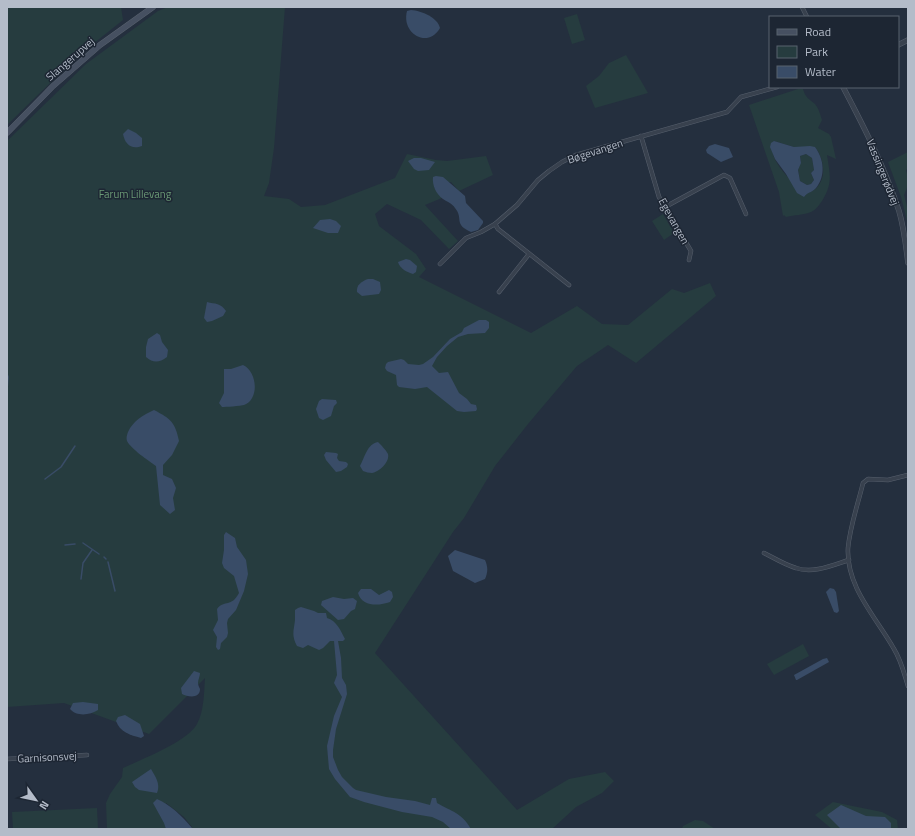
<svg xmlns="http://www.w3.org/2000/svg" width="915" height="836" font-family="'Titillium Web',sans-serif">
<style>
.green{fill:#263c3f;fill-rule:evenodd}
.water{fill:#394c67;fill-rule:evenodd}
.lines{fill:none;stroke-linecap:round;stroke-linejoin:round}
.stream{stroke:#394c67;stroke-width:1.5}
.minor-casing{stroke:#565f6c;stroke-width:4.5}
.tertiary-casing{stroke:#565f6c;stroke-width:5.5}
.secondary-casing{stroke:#565f6c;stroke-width:6}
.minor{stroke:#38414e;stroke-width:3.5}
.tertiary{stroke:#38414e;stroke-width:4.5}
.secondary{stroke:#465061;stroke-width:5}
.labels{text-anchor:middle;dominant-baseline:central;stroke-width:3;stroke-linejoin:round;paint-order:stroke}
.street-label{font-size:11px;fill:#b4bcc9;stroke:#1d2633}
.park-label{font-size:11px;fill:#6b9a76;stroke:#1d2633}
</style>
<rect width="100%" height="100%" fill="#242f3e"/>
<g class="green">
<polygon points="7,7 121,7 123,20 79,55 7,125"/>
<path d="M168 7H285L274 148 269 183 264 196 289 199 301 207 325 205 395 178 407 154 436 160 447 161 486 156 493 175 459 191 451 182 434 187 442 198 425 205 458 241 449 249 421 220 387 204 375 214 379 226 416 254 426 269 419 277 531 333 577 306 602 324 628 325 672 289 684 293 710 283 716 296 636 363 608 345 577 366 528 424 495 466 464 518 453 532 375 653 517 810 569 779 605 772 614 781 602 793 576 807 552 829H191L192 827 184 817 166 803 165 823 166 829H107L106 803 110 794 122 777 123 768C142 759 187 742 197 724 204 711 204 693 205 678L149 734 64 703 7 707V141L86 64 158 11Z"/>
<polygon points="577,14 585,40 572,44 564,18"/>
<polygon points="626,55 648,93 595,108 586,86 599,76 609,63"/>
<path d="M798 89H803C805 97 809 99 815 104 819 109 820 114 822 120L818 128 829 134 831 137 836 159 827 155C830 175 833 183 822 201 819 205 816 210 811 212 804 215 794 215 786 217L784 215 783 216 779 192 749 105ZM774 141 794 147H815C824 158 828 180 814 190 811 192 808 192 805 194 795 185 776 167 773 154 772 150 773 145 774 141Z"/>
<path d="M908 152V168L906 170C909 182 909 184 904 195L908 210V225L901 197 888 162Z"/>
<polygon points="806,154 812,158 814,170 811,173 814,180 811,184 807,185 800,181 798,170 801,161 800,156"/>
<polygon points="663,214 674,233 664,240 652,221"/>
<polygon points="803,644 809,656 774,675 767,664"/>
<polygon points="833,802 882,812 897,820 898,829 832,829 815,815"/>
<polygon points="97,808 98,829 13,829 12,812"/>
<polygon points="695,820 703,821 715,829 695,829 690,828 689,829 682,829 683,826"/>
</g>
<g class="water">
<path d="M411 10C422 11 437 17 440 28 428 49 401 34 407 11Z"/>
<path d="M128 129 136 133 142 138V146C131 150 125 144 123 134Z"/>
<path d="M774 141 794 147 810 146 815 147C824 159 826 176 816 188 812 193 807 192 804 197L797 193 786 174 775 159 770 147 771 143ZM806 154 812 158 814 170 811 173 814 180 811 184 807 185 800 181 798 170 801 163 800 156Z"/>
<polygon points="715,144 729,148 733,157 721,162 707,153 706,150 709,146"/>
<polygon points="414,158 421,158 435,162 429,170 418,171 414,169 408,161"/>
<path d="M436 176 443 177 465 196 466 203 483 221V223L478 230 471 232C453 224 464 219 455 208 452 203 447 202 443 199 436 194 432 185 433 177Z"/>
<polygon points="330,219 336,221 341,226 338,233 328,233 313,228 320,220"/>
<path d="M406 259 410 260 417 266 416 272 413 274C407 272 400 269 398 262Z"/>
<path d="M368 279H373L380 282 381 290 379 294 362 296 357 292C356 285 362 281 368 279Z"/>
<path d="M207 302C215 304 221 303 226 311L223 316 212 321 207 322 204 318Z"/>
<polygon points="479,320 486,320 489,322 489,328 485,333 468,334 458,337 447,346 437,357 432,366 439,373 448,372 459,393 467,399 471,404 476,405 477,409 476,411 464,412 457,411 427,387 415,389 399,387 397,385 396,375 387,371 385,368 386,364 388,362 401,359 404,360 408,364 419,365 423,364 433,357 450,339 462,332 464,328"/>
<path d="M157 333 160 335 162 342 168 350 167 357C159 363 153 363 146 357V347L148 339Z"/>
<path d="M243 365C257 371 260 399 244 405 241 406 225 407 222 407L219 403 224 393V369H231Z"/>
<polygon points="322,399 336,400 337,403 334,406 331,416 323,420 319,418 316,409 319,401"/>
<path d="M154 410C171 419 175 422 179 441L172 455 163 465V475L172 479 176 488 173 498 175 510 170 514 160 505 156 466C149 461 131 449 127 441 126 438 127 435 128 432 133 421 143 415 154 410Z"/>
<path d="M378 442C381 445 386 450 388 454 390 462 379 472 372 473 369 473 366 472 363 471L360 466C365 457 367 444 378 442Z"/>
<polygon points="326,452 336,453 338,454 337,458 339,461 346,462 348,464 347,467 341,471 336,472 326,460 324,455"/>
<path d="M226 532 235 538 237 547 246 560 248 574 244 591 236 610 228 619 227 623 228 633 227 637 221 643 220 649 218 650 216 647 217 637 213 630 218 620 217 609C225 599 231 608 239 593L234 576 224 568 222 563 224 550V535Z"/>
<path d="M455 550 485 560C488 567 488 572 485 579L475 583 453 571 448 556Z"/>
<polygon points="830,588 834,589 836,592 839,611 837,613 834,612 826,592"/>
<path d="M361 589H371L379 595 389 590 392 592 393 597 390 602C379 606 362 607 358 593Z"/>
<polygon points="333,597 344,599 353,598 357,601 355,609 351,611 344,619 338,620 321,605 322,601"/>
<path d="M301 607 314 611 318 613H326L327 618C336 620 341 631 345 639L343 641H338L341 658 342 678 346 685 347 694 336 729 333 750V757L338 770 342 777 353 788 356 790 386 797 415 801 430 805 432 798H436L437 803C452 812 461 812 471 829H451L443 822 432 817 402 812 364 802 350 797 335 779 329 769 327 746 334 716 342 697 334 683 337 675 334 641H330L323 648 319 650 308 645 303 648 297 646C291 635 294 630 295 620 295 617 295 613 295 610L298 608Z"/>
<polygon points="827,658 829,662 797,680 796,680 794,675 823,659"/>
<path d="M194 671 200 673C200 676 198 680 198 683 198 685 199 687 200 689 200 699 188 697 182 694L181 688Z"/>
<path d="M83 702 98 704V710C90 715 77 717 70 709L73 703Z"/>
<path d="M125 715 140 724 144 736 141 738C130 735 120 732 116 721L118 717Z"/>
<path d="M151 769C155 776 161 784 157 793L139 790 135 787 132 782Z"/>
<path d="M157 799C171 805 182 816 192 828L191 829H166L164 823 153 803Z"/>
<polygon points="841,805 866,816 885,817 891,823 891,829 841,829 827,815"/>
</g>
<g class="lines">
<g class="stream">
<polyline points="7,374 8,377 7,390"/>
<polyline points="45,479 61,467 75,446"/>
<polyline points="83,543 99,554"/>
<polyline points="65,545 75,544"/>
<polyline points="104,557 106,559"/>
<polyline points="108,562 115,591"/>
<polyline points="81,579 83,563 92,550"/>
</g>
<defs>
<g id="minor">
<polyline points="802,7 807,17"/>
<polyline points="641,136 659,197 691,251 689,260"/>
<polyline points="665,207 724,175 730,178 746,214"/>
<polyline points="495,224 498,229 569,285"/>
<polyline points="440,264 466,238 481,232 495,224 517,205 538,180 549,171 562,162 576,155 727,112 741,97 777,87"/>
<polyline points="499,292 529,254"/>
<path d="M908 475 888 480 868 479 863 483C858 504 850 526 848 548 846 587 876 617 894 649 901 660 904 673 908 686"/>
<path d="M764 553C774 558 785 565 796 568 813 574 833 565 849 560"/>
<polyline points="7,759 87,755"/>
</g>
<g id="tertiary">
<polyline points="898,45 908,40"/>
<path d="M843 87C864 127 885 168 899 211 904 228 906 246 908 263"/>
</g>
<polyline id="secondary" points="7,133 53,86 100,45 153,7"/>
</defs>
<use href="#minor" class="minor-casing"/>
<use href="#tertiary" class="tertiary-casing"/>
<use href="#secondary" class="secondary-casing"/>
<use href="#minor" class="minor"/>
<use href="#tertiary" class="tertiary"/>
<use href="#secondary" class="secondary"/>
</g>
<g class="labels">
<g class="street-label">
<text transform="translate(70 59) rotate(-41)">Slangerupvej</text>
<text transform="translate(595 151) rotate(-18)">Bøgevangen</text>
<text transform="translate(883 172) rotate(68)">Vassingerødvej</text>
<text transform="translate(674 221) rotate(61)">Egevangen</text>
<text transform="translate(47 757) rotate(-3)">Garnisonsvej</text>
</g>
<g class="park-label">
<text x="135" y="194">Farum Lillevang</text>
</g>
</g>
<rect width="915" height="836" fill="none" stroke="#b4bcc9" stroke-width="16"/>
<rect x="769" y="16" width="130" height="72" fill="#1d2633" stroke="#59626f"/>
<rect x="777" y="29" width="20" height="6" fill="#465061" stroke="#59626f"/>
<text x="805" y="36" font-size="12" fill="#b4bcc9">Road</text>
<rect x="777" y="46" width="20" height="12" fill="#263c3f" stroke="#59626f"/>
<text x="805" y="56" font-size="12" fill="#b4bcc9">Park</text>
<rect x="777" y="66" width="20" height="12" fill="#394c67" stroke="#59626f"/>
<text x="805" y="76" font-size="12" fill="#b4bcc9">Water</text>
<g transform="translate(36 800) rotate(123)" stroke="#1d2633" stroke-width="3" paint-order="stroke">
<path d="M0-3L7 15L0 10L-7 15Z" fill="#b4bcc9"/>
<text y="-6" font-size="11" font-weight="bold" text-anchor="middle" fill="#b4bcc9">N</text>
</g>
</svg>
